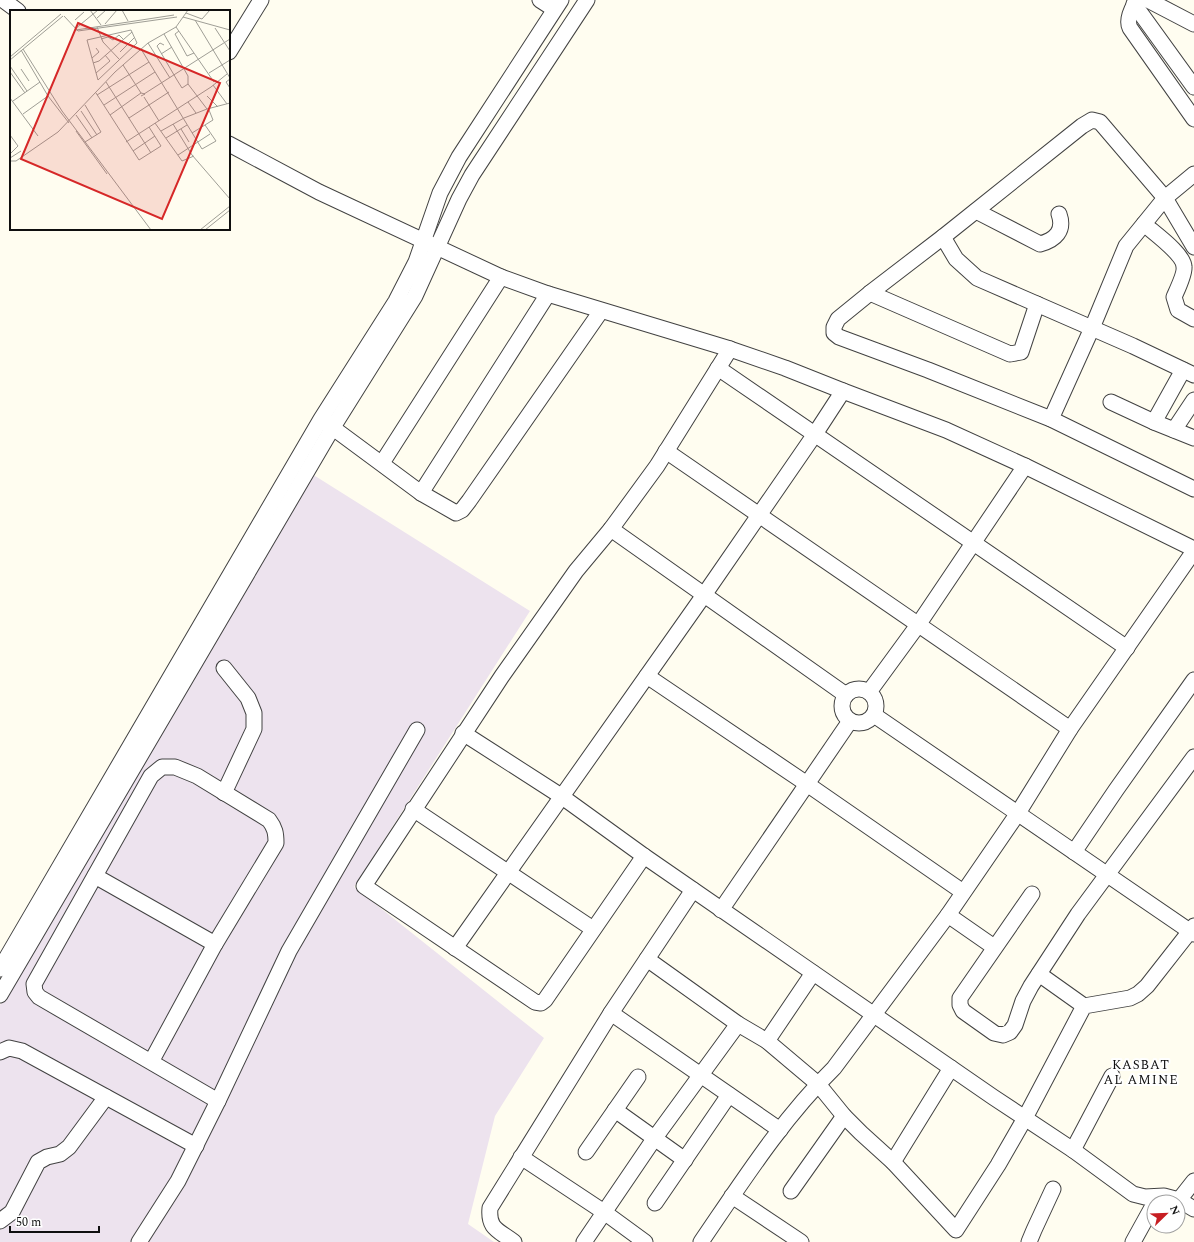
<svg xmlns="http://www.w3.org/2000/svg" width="1194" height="1242" font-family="Spectral,serif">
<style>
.industrial{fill:#ede3ee}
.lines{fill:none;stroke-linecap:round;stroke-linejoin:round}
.minor-casing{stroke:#424242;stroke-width:17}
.minor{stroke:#fff;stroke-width:15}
.labels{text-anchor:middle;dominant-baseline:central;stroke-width:4;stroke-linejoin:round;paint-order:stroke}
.neighbourhood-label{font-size:13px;letter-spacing:1px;fill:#0f0f0f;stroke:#fff}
.inset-road{fill:none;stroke:#9f9e96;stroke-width:1}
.view{fill:#d62828;fill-opacity:0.15;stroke:#d62828;stroke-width:2}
.inset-edge{fill:none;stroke:#0f0f0f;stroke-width:2}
</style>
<rect width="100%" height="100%" fill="#fffdf0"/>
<polygon class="industrial" points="304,469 530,611 354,887 544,1038 495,1116 468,1224 494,1242 0,1242 0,1005"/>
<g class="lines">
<defs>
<g id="minor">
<polyline points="3,0 18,11"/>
<polyline points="540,0 554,9"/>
<path d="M1137 0C1132 8 1126 20 1130 28L1194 119"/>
<polyline points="1148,0 1194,24"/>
<polyline points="1134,4 1194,87"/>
<polyline points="229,52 261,0"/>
<polyline points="229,144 319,192 501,277 548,294 730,349 785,368 843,391 946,430 1025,466 1194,549"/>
<path d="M976 211 1040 244C1055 240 1065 231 1059 214"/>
<path d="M1144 224C1154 233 1184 254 1184 267 1185 274 1177 290 1174 297L1178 310 1194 319"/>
<polyline points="943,237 956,259 977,278 1133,346 1194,375"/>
<polyline points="1194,247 1165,198 1100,122 1092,120 1082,126 943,237 870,293 838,319 834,327 834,333 839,337 928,370 1051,419 1194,489"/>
<polyline points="870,293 1010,354 1021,352 1037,304"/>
<polyline points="718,368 1127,648"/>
<polyline points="1111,402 1154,422 1194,438"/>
<polyline points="1051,419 1092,328 1126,246 1165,198 1194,174"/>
<polyline points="325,422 421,493 456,513 462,510 469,501 601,311"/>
<polyline points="1154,422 1183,370"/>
<polyline points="1174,430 1194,400"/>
<polyline points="666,451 1070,729"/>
<polyline points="382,463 501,277"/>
<polyline points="421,493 548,294"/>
<polyline points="611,529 846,695"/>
<polyline points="224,668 248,698 254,713 254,729 224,793"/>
<polyline points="647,676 807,784 963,892"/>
<circle cx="859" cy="706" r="17"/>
<polyline points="869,692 918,625 1025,466"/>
<polyline points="874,715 1194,934"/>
<polyline points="463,733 561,796 644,856 993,1097 1073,1150 1133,1194 1145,1197 1164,1196 1179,1200 1194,1209"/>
<polyline points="413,809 593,929"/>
<polyline points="1074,852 1116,790 1194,680"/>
<polyline points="644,856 545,1000 541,1003 535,1002 364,886 502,676 576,571 611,529 657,466 730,349"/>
<polyline points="95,876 215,944"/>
<polyline points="1032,894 960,998 960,1005 963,1011 994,1033 1003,1035 1010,1032 1015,1025 1023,1001 1031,986 1078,914 1194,757"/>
<polyline points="721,910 850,721"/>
<polyline points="948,915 994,947"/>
<polyline points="455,948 704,595 815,434 843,391"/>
<polyline points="647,959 738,1024 767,1041 818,1084 844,1116 861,1133 893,1162 956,1230 998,1165 1025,1118 1084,1006 1130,998 1138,994 1147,986 1194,926"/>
<polyline points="0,969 321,419 396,301 416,262 440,193 459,157 561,0"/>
<polyline points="1039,974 1084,1006"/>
<polyline points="0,995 333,427 415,296 459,199 472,175 587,0"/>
<polyline points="611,1013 780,1130"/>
<polyline points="767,1041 813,973"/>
<polyline points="0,1052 9,1048 22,1051 196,1146"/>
<path d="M151 1062 215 944 276 843C276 833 275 828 269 820L197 776 175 767H162L151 776 34 984 35 992 39 997 218 1101"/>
<polyline points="615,1110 685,1160"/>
<polyline points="1073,1150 1112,1076"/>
<polyline points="586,1152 638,1077"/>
<polyline points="521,1157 604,1212 645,1242"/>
<polyline points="893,1162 951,1068"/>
<polyline points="791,1191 844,1116"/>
<polyline points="732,1196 801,1242"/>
<polyline points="1179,1200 1194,1181"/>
<polyline points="655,1203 729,1095"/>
<polyline points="0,1221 12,1212 38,1162 47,1157 60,1154 69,1147 106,1097"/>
<polyline points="139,1242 178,1181 218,1101 289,951 417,730"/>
<path d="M514 1242C498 1230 488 1229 490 1208L611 1013 693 890"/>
<polyline points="584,1242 654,1139 738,1024"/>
<path d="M701 1242C742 1182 782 1119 834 1068L948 915 1018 813 1070 729 1194 551"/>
<polyline points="1029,1242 1034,1230 1053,1189"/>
<polyline points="1133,1242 1154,1204"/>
</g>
</defs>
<use href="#minor" class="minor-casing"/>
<use href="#minor" class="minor"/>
</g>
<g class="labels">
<g class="neighbourhood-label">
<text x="1141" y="1065">KASBAT<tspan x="1141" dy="15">AL AMINE</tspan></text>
</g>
</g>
<g transform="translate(10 10)">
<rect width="220" height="220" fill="#fffdf0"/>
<path class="inset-road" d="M80 0 91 15M112 0 118 11M176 3 192 9 200 0M54 6 68 21 167 7M173 7 220 20M87 8 96 0M65 10 74 2M185 10 220 68M95 14 107 0M87 17 93 32 109 49M166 17 204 72M205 18 220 41M65 19 88 0M66 20 164 5M121 20 127 33 88 70 77 30ZM169 21 165 24 177 46 184 43M91 29 98 27 103 30 109 25 113 29M138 33 160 68M154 35 150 33 147 36 167 70 172 78 178 74M13 39 52 101 141 220M131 39 192 139 206 131 195 115M11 40 38 86 59 113M110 42 125 27M151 44 162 37M0 47 51 4M82 48 89 42 86 38M0 50 53 6M83 53 89 51 122 22M113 55 131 83M0 56 17 81M11 59 19 71M0 62 15 83M86 63 100 51 95 45M199 63 220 50M220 69 216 72 220 78M96 72 141 143M203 75 217 94M86 83 129 150 151 136 139 117M134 84 220 29M87 85 139 52M197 86 208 97M134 87 149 111M0 88 28 126M3 91 30 72M178 92 186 103M75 95 91 122 75 132M94 95 145 62M197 99 220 93M71 101 87 125M13 104 38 86M66 105 82 128M100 105 131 83 135 84 131 86M119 108 159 82M145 113 172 151 184 146M163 114 182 145 220 189M171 119 179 132M66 121 97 164M151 121 174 108 197 99 178 74V66L154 24M182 123 203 110 199 100M0 125 8 136 1 143M156 128 177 115M116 132 201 77 217 64M123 141 145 126M168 145 200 124M0 148 11 141M0 151H6L48 122 105 62 138 33 166 17 178 0M190 220 220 196M195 220 220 200"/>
<path class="view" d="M68 13 210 73 152 209 11 149Z"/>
<rect width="220" height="220" class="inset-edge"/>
</g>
<g transform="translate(1166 1214) rotate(67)"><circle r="19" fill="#ffffff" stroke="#9f9f9f"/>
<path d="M0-3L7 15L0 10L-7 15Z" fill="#c71e22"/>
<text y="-6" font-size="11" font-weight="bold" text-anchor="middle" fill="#0f0f0f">N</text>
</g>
<path d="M10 1226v6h89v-6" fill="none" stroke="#0f0f0f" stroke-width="2"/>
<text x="16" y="1226" font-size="12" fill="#0f0f0f" stroke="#ffffff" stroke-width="3" paint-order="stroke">50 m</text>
</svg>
